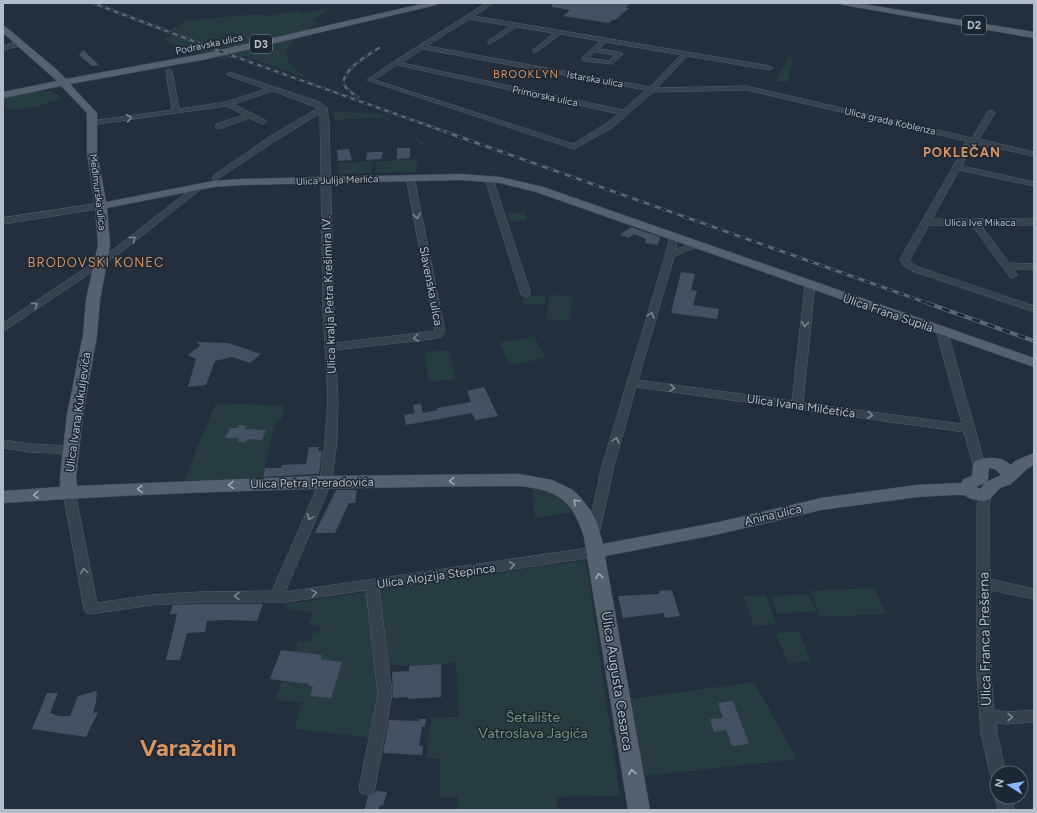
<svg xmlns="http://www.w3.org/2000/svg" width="1037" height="813" font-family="Figtree,sans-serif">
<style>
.green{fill:#263c3f}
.building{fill:#455162}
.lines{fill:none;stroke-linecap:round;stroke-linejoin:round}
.minor-casing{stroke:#565f6c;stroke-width:1}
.major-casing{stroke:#414a57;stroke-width:1}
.minor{fill:#38414e;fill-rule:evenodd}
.major{fill:#56606e;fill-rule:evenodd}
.rail-far2-casing{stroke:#5a6575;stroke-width:2.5}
.rail-far1-casing{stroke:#5a6575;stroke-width:3}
.rail-casing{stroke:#5a6575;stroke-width:4}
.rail-far2{stroke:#1d2633;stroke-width:1.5;stroke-dasharray:4.5;stroke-linecap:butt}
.rail-far1{stroke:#1d2633;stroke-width:2;stroke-dasharray:6;stroke-linecap:butt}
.rail{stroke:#1d2633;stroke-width:2.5;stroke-dasharray:8;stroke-linecap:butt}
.oneway{stroke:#7c8592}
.oneway2{stroke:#a1aab7}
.labels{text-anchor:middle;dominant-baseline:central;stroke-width:3;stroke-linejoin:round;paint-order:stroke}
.far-street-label{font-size:10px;fill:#b4bcc9;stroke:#1d2633}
.shield{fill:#1d2633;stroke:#878f9c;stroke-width:1}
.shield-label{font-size:11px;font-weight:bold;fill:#b4bcc9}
.far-neighbourhood-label{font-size:11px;letter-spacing:1px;fill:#d59563;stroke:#1d2633}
.street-label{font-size:12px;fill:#b4bcc9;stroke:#1d2633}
.far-district-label{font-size:13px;font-weight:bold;letter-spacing:1px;fill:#d59563;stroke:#1d2633}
.neighbourhood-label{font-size:13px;letter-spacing:1px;fill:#d59563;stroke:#1d2633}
.near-street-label{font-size:14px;fill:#b4bcc9;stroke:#1d2633}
.near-park-label{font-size:14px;fill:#6b9a76;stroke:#1d2633}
.near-town-label{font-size:24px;font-weight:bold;fill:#d59563;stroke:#1d2633}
</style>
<rect width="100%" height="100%" fill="#242f3e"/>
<g class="green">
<path d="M329 8 313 21 318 22C306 31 277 46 290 64 295 70 303 75 309 79L245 56 224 59 202 52 194 53 163 39 179 33 169 29 180 25 187 20 259 14 269 16 296 11 302 14Z"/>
<polygon points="789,57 793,57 788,82 776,81"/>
<path d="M38 91H52L62 99C43 103 26 114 6 108L3 97Z"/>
<polygon points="333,111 377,113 404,126 424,144 496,169 489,169 487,166 419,143 410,132 405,129 406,128 395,122 383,118 383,117 334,120"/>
<polygon points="417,160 416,172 376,173 376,161"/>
<polygon points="372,161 371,173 338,174 339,163"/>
<polygon points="525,212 527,220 510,222 508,214"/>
<polygon points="550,295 573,296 569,321 546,319"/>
<rect x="523" y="296" width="22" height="8"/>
<polygon points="534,336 546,358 510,365 499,343"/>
<polygon points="449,350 455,379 429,382 424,352"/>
<polygon points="216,403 284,406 281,421 276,422 262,478 185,481 196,450"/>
<path d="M533 487C550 490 564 497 573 512L535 518Z"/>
<polygon points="586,560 620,796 557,797 557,810 457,810 458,797 440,797 440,759 426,758 431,718 459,717 456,663 409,666 377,665 381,694 372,738 294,729 302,703 275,700 282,681 309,684 309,686 313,686 342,662 321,659 322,655 294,652 298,641 310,642 314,632 319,633 321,626 309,624 313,612 284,609 286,604"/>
<polygon points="874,588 886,614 820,617 811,591"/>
<polygon points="809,594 816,611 777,614 771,596"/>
<polygon points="766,595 777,624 754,626 744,596"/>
<polygon points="799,631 811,661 788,663 776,633"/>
<polygon points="754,682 797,759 645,776 631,699"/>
</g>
<g class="building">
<polygon points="552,3 631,3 625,8 629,8 615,20 612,20 609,23 563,16 570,10 552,7"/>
<polygon points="83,50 99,65 92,66 79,55"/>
<polygon points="397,148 410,148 410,158 397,159"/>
<polygon points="349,149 352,160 338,161 337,150"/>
<polygon points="370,152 383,152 381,159 366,160 367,153"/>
<polygon points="631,227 660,237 658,245 645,243 646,239 634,234 629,238 620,235"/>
<polygon points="681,272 695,274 691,290 697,291 693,305 719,309 717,319 671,313"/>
<polygon points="197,342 228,343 261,354 250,363 232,357 215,361 206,385 188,387 196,359 188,355 200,346"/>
<polygon points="484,387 498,416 475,420 472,413 406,425 404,415 415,413 413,405 421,404 423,413 438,410 437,408 471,402 467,391"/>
<polygon points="239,425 247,426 245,429 266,430 262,440 247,439 246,442 238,442 239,438 225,438 230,428 238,428"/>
<polygon points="309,447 319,447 318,451 322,451 319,474 263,477 265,468 281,468 282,465 306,464"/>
<polygon points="336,490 357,490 355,503 349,503 335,533 315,533"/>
<polygon points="672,590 680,616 665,618 664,613 623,618 618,596 659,594 659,591"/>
<polygon points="199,604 263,604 257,621 226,620 207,621 205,632 187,633 180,660 166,660 177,614 170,614 173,605"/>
<polygon points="281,650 322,655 321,659 342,662 331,698 310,696 313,686 309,686 309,684 270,679"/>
<polygon points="441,664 441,697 408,699 408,697 393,698 392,672 409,671 409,666"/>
<polygon points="97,691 96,702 93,713 98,712 86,737 32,729 47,693 58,693 50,713 59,716 70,716 78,696"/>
<polygon points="733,701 749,744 732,746 726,730 714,732 710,719 723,718 718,703"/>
<polygon points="420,719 426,719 425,727 422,726 419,746 423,746 422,755 383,753 389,720 419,721"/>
<polygon points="376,791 387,792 383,806 380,805 378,810 364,810 368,796 373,794"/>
</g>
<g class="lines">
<defs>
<g id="minor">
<path d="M487 3H494L474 16 770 66 773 68 770 70 687 56 657 88 746 86 972 138 988 111H994L995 113 979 139 1034 152V156L972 143 962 166 1034 182V186L959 170 932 219H1034V225H981L1009 263 1034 264V270L1013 269 1018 275 1013 278 1010 277 972 225H929L910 259V262L918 267 1034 306V312L912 271 903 265 900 259 953 167 966 141 746 90 653 92 613 127 574 149 367 80 393 62ZM470 19 510 26 488 41V43L490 44 516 27 554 33 533 50V52L535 53 561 34 600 41 582 58V60L584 61 612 64 623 54 620 52 599 49 606 42 681 55 650 87 427 46ZM423 49 646 90 623 110 402 63ZM595 52 615 55 609 61 589 58ZM397 65 619 114 607 123 573 144 375 80Z"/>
<polygon points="22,42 25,44 24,45 3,50 3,46"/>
<polygon points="169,69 172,71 179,109 226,102 266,89 227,75 226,74 229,72 320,102 327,108 329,123 335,343 435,331 406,177 410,175 414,177 445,332 441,337 432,339 335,350 338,400 337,440 332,481 285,592 595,547 600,549 601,552 600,555 595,557 379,589 392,694 375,788 373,793 367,795 361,793 359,788 378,694 366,590 286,602 199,602 151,605 91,614 86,613 84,609 63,492 65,489 69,488 73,489 75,492 97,603 151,595 199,592 272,591 320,481 325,440 328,400 323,309 320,113 275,141 216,180 213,180 213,176 269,137 318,108 273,91 233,104 265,120 266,122 262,124 249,118 222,128 216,128 216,124 244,115 226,106 91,125 87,123 91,121 172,110 166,71"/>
<polygon points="486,177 489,177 493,179 531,294 529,296 523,296 521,294 485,179"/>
<polygon points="198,184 204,184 205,186 120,253 7,329 3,330 3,323 114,249"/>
<polygon points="101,203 104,204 105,206 104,208 3,224 3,218"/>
<polygon points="671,233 674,234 677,241 676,249 697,242 701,245 700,247 685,251 674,257 638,380 792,401 805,285 810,282 813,283 815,285 803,403 962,424 937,335 939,330 947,330 986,468 984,471 976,471 974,468 964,432 636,387 614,466 599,534 597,537 593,539 589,537 587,534 602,466 665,256 669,241 667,236"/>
<polygon points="3,440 30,444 71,446 75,447 77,450 75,453 71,454 30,452 3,448"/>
<polygon points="986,490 990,491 992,494 989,505 990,579 1034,589 1034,599 990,590 991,677 994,710 1006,712 1034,710 1034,722 1006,724 996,723 997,734 1006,773 997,773 997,780 992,778 990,773 981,734 977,677 977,505 982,491"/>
<polygon points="997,793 997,797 1011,797 1014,810 998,810 995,797"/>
</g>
<g id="major">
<path d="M426 3H440L436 5 207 59 70 84 97 113V152L106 202 213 181 241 179 461 174 500 177 543 187 1034 358V367L536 192 500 183 461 180 241 185 213 187 107 208 110 245 100 300 97 335 83 415 76 477 77 486 318 476 519 474 552 480 573 490 581 498 591 511 597 523 603 544 719 522 821 498 917 485 961 483 964 479 972 476 973 465 975 461C988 457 1000 456 1011 465L1015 461 1034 453V465L1027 469 1011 484 1000 488 990 499 984 501 971 499 964 495H952L917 497 821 510 719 534 605 556 650 810H628L584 537C572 499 558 490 519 486 347 487 175 491 3 503V491L60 487V477L67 415 83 335 86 300 98 245 95 206 87 152V113L61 86 3 98V92L57 81 3 33V26L6 27 56 69 66 79 207 53ZM989 468 995 469 1001 475 986 482 988 479ZM985 483 980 489 976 487Z"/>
<polygon points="839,3 857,3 1034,32 1034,38 843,5"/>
</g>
</defs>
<use href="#minor" class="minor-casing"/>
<use href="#major" class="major-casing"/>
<use href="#minor" class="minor"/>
<use href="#major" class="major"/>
<defs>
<g id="rail-far2">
<polyline points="93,3 230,55 449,133"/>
<path d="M358 97C353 94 346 90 344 84 341 70 369 54 379 48"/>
</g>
<polyline id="rail-far1" points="446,132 930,304"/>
<polyline id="rail" points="927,303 1034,341"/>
</defs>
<use href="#rail-far2" class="rail-far2-casing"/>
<use href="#rail-far1" class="rail-far1-casing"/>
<use href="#rail" class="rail-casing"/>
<use href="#rail-far2" class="rail-far2"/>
<use href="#rail-far1" class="rail-far1"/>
<use href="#rail" class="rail"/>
</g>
<defs><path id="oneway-chevron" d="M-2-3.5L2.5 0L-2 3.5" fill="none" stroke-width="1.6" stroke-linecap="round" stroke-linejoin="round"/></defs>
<g class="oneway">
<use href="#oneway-chevron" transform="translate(129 118) rotate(-8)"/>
<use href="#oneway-chevron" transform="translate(417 216) rotate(78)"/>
<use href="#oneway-chevron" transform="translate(133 239) rotate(-37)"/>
<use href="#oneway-chevron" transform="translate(35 305) rotate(-34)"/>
<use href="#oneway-chevron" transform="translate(651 315) rotate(-73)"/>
<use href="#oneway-chevron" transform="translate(805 324) rotate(96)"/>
<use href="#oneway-chevron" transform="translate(416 338) rotate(173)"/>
<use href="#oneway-chevron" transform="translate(672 388) rotate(8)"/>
<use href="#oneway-chevron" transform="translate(870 415) rotate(8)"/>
<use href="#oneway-chevron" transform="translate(616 440) rotate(-74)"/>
<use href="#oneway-chevron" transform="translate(310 517) rotate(114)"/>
<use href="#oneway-chevron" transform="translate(512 565) rotate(-8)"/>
<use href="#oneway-chevron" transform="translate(84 571) rotate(-100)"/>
<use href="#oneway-chevron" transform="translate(314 593) rotate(-8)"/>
<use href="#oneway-chevron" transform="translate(237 596) rotate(179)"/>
<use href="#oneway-chevron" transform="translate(1010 717) rotate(-1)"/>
</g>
<g class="oneway2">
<use href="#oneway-chevron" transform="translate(452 481) rotate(179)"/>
<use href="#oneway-chevron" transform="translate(231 485) rotate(178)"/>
<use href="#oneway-chevron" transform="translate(140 489) rotate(178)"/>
<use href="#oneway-chevron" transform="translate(36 495) rotate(176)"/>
<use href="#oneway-chevron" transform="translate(576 502) rotate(-134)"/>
<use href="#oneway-chevron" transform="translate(599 576) rotate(-99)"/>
<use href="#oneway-chevron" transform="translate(632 772) rotate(-100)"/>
</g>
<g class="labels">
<g class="far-street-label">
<text transform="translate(209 44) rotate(-12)">Podravska ulica</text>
<text transform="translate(595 79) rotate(10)">Istarska ulica</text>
<text transform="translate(545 96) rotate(12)">Primorska ulica</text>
<text transform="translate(890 121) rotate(13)">Ulica grada Koblenza</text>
<text transform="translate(337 180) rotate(-2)">Ulica Julija Merlića</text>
<text transform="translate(98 192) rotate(83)">Međimurska ulica</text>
<text x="980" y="222">Ulica Ive Mikaca</text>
</g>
<g class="shield">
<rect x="962" y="16" width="24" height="18" rx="3"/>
<rect x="250" y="35" width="22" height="18" rx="3"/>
</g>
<g class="shield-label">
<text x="974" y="25">D2</text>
<text x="261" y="44">D3</text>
</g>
<g class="far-neighbourhood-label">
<text x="526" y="74">BROOKLYN</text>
</g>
<g class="street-label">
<text transform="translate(431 286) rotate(79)">Slavenska ulica</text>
<text transform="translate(329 295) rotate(-92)">Ulica kralja Petra Krešimira IV.</text>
<text transform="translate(888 313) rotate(19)">Ulica Frana Supila</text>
<text transform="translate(801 406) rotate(8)">Ulica Ivana Milčetića</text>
<text transform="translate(78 412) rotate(-82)">Ulica Ivana Kukuljevića</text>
<text transform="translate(312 483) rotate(-1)">Ulica Petra Preradovića</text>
<text transform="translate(773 515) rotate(-13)">Anina ulica</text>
<text transform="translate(436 576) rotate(-8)">Ulica Alojzija Stepinca</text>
</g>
<g class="far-district-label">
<text x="962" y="152">POKLEČAN</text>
</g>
<g class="neighbourhood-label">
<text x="96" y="262">BRODOVSKI KONEC</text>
</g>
<g class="near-street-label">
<text transform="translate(985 639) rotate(-91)">Ulica Franca Prešerna</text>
<text transform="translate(617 681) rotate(81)">Ulica Augusta Cesarca</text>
</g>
<g class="near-park-label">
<text x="533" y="717">Šetalište<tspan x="533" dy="16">Vatroslava Jagića</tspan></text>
</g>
<g class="near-town-label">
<text x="188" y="747">Varaždin</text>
</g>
</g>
<rect width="1037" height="813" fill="none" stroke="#b4bcc9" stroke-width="8"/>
<g transform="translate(1009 785) rotate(281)"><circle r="19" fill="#1d2633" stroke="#59626f"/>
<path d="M0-3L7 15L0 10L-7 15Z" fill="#8ab4f8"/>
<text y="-6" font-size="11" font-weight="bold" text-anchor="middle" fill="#b4bcc9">N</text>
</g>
</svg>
